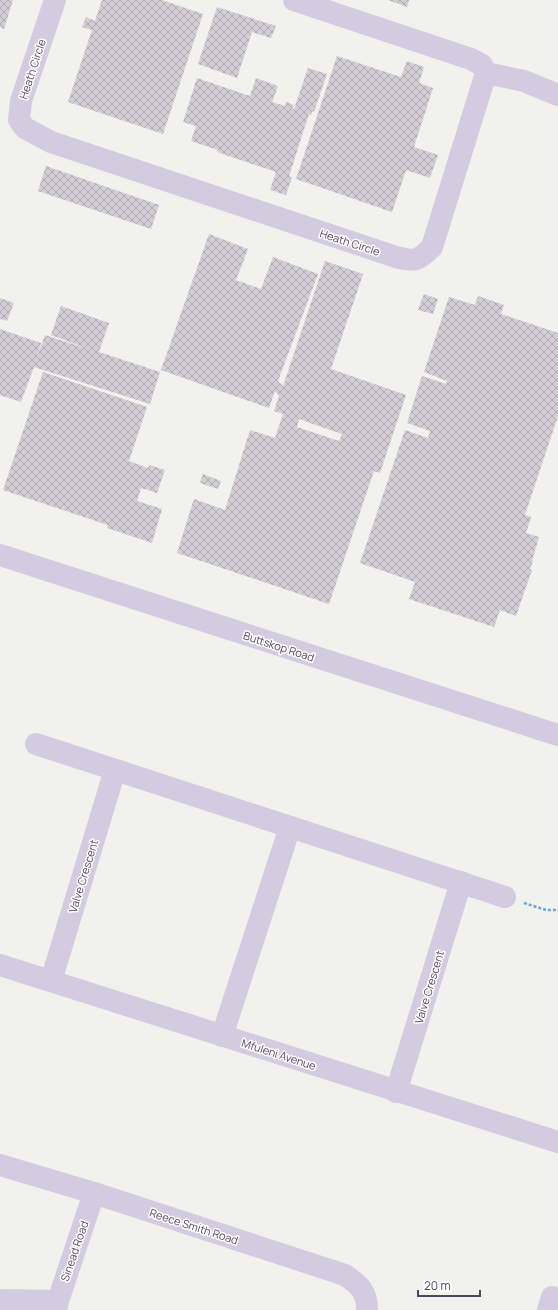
<svg xmlns="http://www.w3.org/2000/svg" width="558" height="1310" font-family="Manrope,sans-serif">
<style>
.building{fill:url(#building-cross-hatch);fill-rule:evenodd}
.lines{fill:none;stroke-linecap:round;stroke-linejoin:round}
.path{stroke:#6fa4d2;stroke-width:2.5;stroke-dasharray:3 2;stroke-linecap:butt}
.minor{stroke:#d3cbdf;stroke-width:22}
.labels{text-anchor:middle;dominant-baseline:central;stroke-width:3;stroke-linejoin:round;paint-order:stroke}
.street-label{font-size:11px;fill:#4f455d;stroke:#fff}
</style>
<defs>
<pattern id="building-cross-hatch" width="8" height="8" patternUnits="userSpaceOnUse"><rect width="8" height="8" fill="#d3cdd6"/><path d="M0 0l8 8M0 8l8-8" fill="none" stroke="#aea8b1"/></pattern>
</defs>
<rect width="100%" height="100%" fill="#f1f1ee"/>
<g class="building">
<polygon points="0,0 13,0 4,29 0,27"/>
<polygon points="102,0 162,0 203,14 163,134 68,102 92,30 82,27 86,17 95,21"/>
<polygon points="388,0 409,0 407,7"/>
<polygon points="217,7 276,26 271,38 252,32 237,78 198,64"/>
<polygon points="337,56 401,77 407,61 424,67 419,83 433,88 414,147 438,155 430,178 406,170 392,212 296,179"/>
<polygon points="308,68 327,74 314,112 312,111 311,115 309,114 289,176 292,177 286,195 270,190 276,172 217,152 218,150 191,141 196,126 183,122 197,78 250,96 256,78 278,86 272,102 285,106 286,102 294,105 292,109 294,109"/>
<polygon points="46,166 159,205 151,229 38,191"/>
<path d="M209 234 248 249 236 280 261 289 273 257 318 274 278 381 283 386 325 261 363 274 331 369 406 395 380 473 374 471 329 604 177 553 194 499 225 510 250 430 275 438 283 414 274 411 279 396 275 391 269 408 161 370ZM299 419 342 434 339 441 297 427Z"/>
<polygon points="424,294 438,299 433,314 418,310"/>
<polygon points="478,296 504,305 501,314 558,333 558,416 525,515 531,517 526,533 539,537 532,561 533,561 530,569 532,570 516,616 500,610 494,627 409,599 415,582 360,563 405,430 428,438 430,431 407,423 422,376 446,384 447,381 424,372 449,297 475,305"/>
<polygon points="0,298 14,303 7,321 0,319"/>
<polygon points="61,306 109,323 99,352 160,372 150,404 34,367 21,402 0,395 0,329 41,343 36,360 45,335 91,350 51,335"/>
<polygon points="43,372 147,407 129,461 148,468 149,465 165,470 157,493 141,488 137,501 162,509 152,543 107,528 108,525 3,490"/>
<polygon points="203,474 221,481 218,489 200,483"/>
</g>
<g class="lines">
<polyline class="path" points="524,903 546,910 558,910"/>
<g class="minor">
<path d="M55 0 21 101 19 120 25 128 51 142 396 257C415 262 418 261 432 247L486 73 482 65 471 59 294 0"/>
<polyline points="486,73 524,81 558,95"/>
<polyline points="0,555 558,735"/>
<polyline points="36,744 505,897"/>
<polyline points="0,965 558,1142"/>
<polyline points="51,981 115,770"/>
<polyline points="222,1036 290,827"/>
<polyline points="396,1092 461,882"/>
<path d="M0 1165 94 1193 345 1275C360 1285 367 1292 367 1310"/>
<polyline points="0,1300 58,1301"/>
<polyline points="56,1310 58,1301 94,1193"/>
<polyline points="548,1310 552,1297"/>
</g>
</g>
<g class="labels">
<g class="street-label">
<text transform="translate(32 69) rotate(-72)">Heath Circle</text>
<text transform="translate(350 242) rotate(18)">Heath Circle</text>
<text transform="translate(279 646) rotate(18)">Buttskop Road</text>
<text transform="translate(83 876) rotate(-73)">Valve Crescent</text>
<text transform="translate(429 987) rotate(-73)">Valve Crescent</text>
<text transform="translate(279 1054) rotate(18)">Mfuleni Avenue</text>
<text transform="translate(194 1226) rotate(18)">Reece Smith Road</text>
<text transform="translate(74 1251) rotate(-71)">Sinead Road</text>
</g>
</g>
<path d="M418 1290v6h62v-6" fill="none" stroke="#4f455d" stroke-width="2"/>
<text x="424" y="1290" font-size="12" fill="#4f455d" stroke="#ffffff" stroke-width="3" paint-order="stroke">20 m</text>
</svg>
